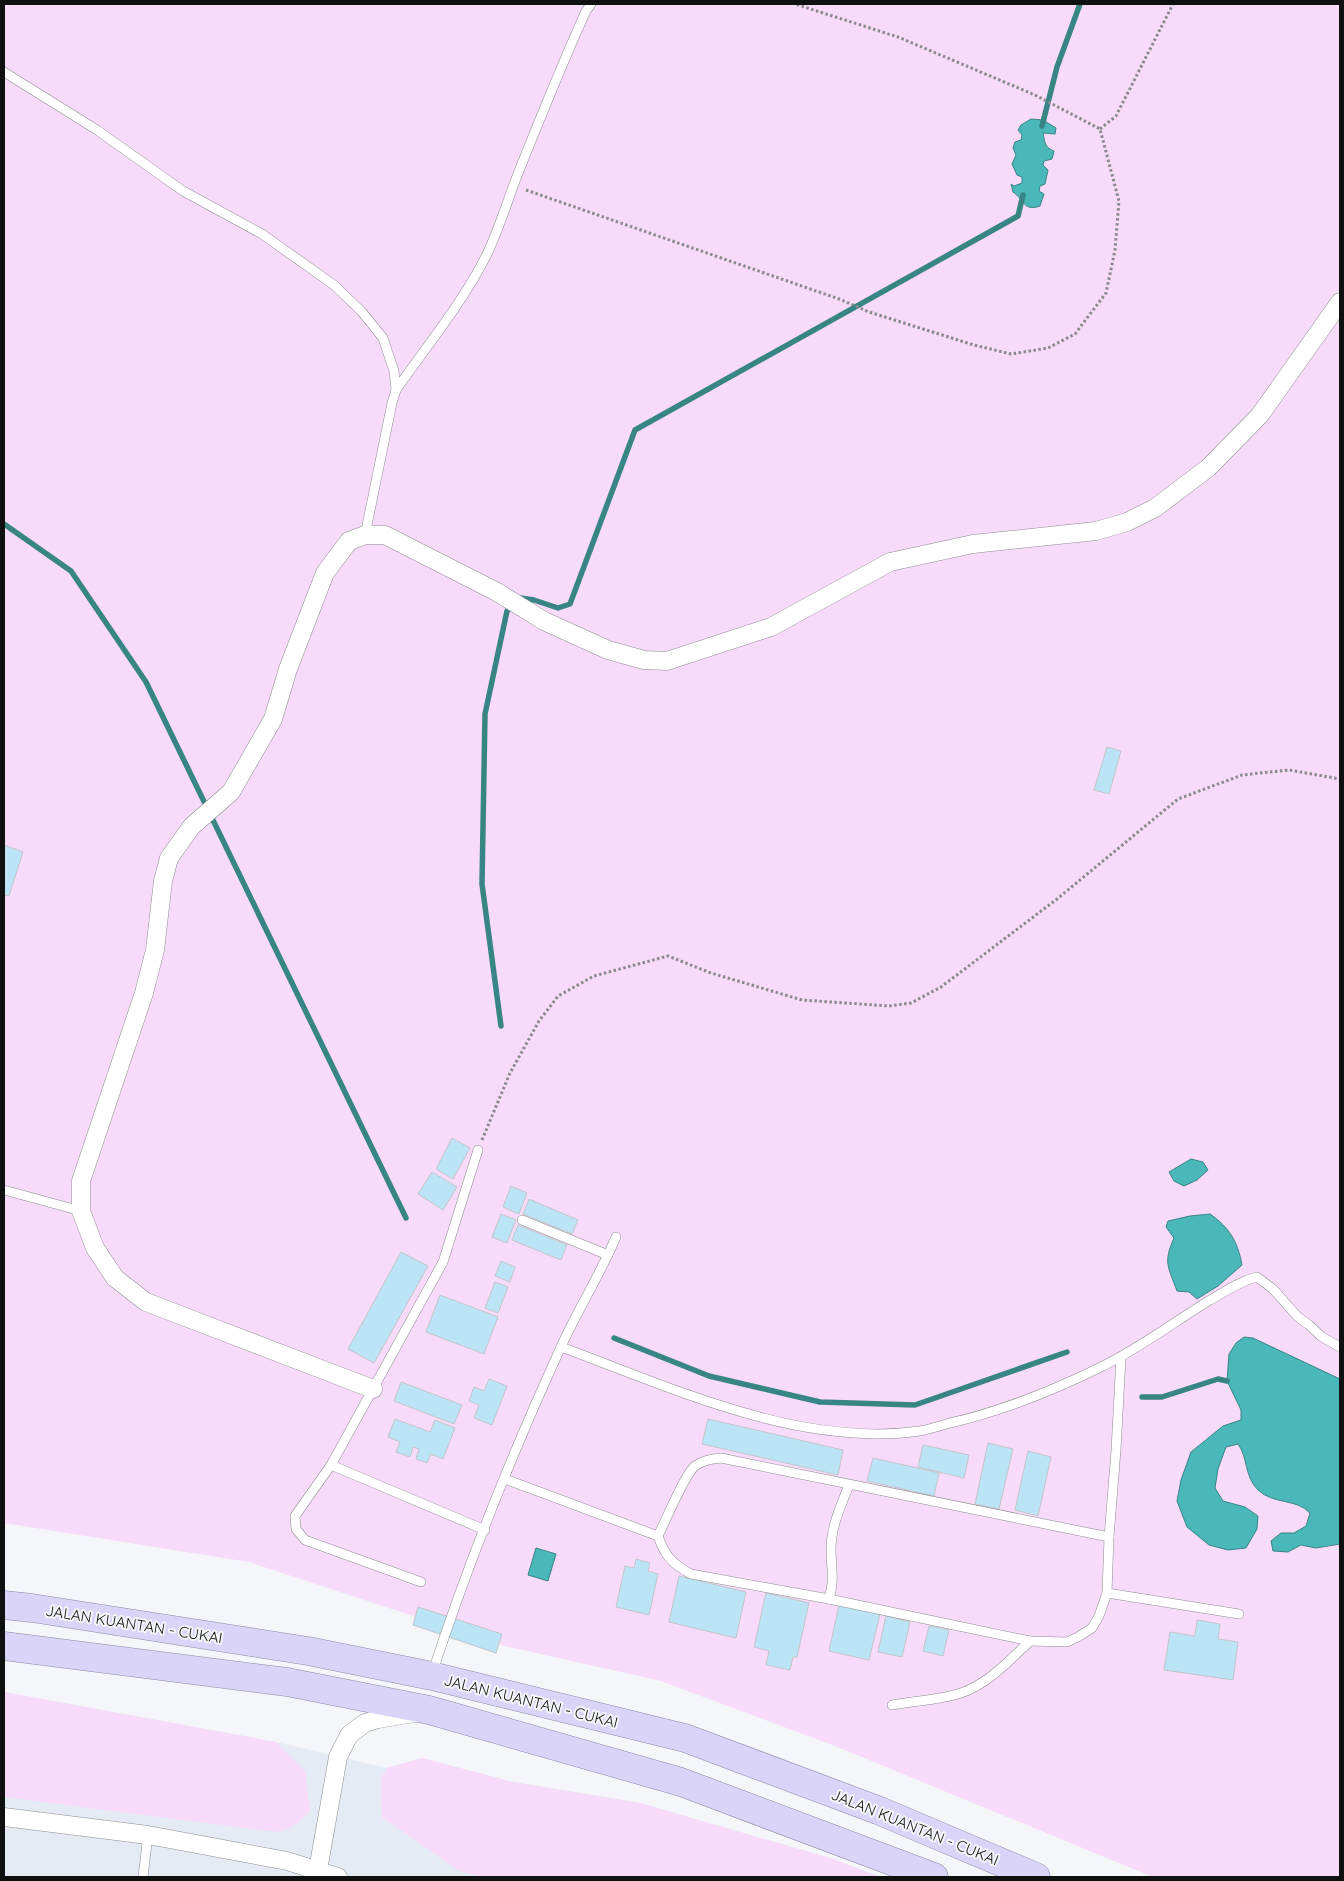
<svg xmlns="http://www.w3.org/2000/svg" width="1344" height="1881" font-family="Quicksand,sans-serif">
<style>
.built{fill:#e5ebf4}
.green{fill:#f8dafa}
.water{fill:#4ab7b8;stroke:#388586}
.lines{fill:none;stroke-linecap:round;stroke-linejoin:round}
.stream{stroke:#388586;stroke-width:5.5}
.building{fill:#bce4f7;stroke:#c3c6c8}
.service-casing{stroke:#8b8d90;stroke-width:10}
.minor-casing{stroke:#8b8d90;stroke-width:19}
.trunk-casing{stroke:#8c88a6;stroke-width:29}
.path{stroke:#898a8c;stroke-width:3;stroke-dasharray:2.5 2.5;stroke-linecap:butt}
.service{stroke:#fff;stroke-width:9}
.minor{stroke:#fff;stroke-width:18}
.trunk{stroke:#dad4f8;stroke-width:28}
.labels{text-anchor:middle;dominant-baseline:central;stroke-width:4;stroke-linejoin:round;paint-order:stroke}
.street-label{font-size:15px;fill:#0f1010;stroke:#f4f6f9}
</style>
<rect width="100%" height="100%" fill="#f4f6f9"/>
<polygon class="built" points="4,1692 276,1742 387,1768 422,1758 513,1782 640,1803 830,1858 881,1877 4,1877"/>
<g class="green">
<polygon points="4,4 1340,4 1340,1877 1153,1877 835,1746 661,1681 505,1646 249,1562 4,1523"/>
<path d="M4 1692 276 1742 305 1771 310 1811C301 1822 291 1829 276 1832L4 1797Z"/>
<polygon points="422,1758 513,1782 640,1803 830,1858 881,1877 482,1877 459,1871 382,1817 381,1778 387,1768"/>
</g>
<g class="water">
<path d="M1031 119 1043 120 1056 128 1055 134 1043 133C1045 142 1044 147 1054 151L1052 159 1044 161 1043 165 1048 170 1045 184 1040 186 1039 191 1044 194 1040 206C1023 212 1024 199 1013 192L1011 184 1014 186 1022 183V177L1017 175 1012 164 1016 155 1013 148 1015 142 1021 140 1022 135 1018 130 1021 125Z"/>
<polygon points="1191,1159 1203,1162 1208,1170 1197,1180 1184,1186 1174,1181 1169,1172"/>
<path d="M1210 1214C1229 1227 1238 1242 1242 1265L1218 1286 1197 1299 1189 1292 1177 1291C1168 1266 1163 1263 1174 1238L1166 1227 1168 1221 1190 1216Z"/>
<path d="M1244 1337 1253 1338 1340 1379V1544L1316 1548 1301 1545 1288 1552 1273 1551 1271 1541 1281 1533H1294L1306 1526 1310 1513C1296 1498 1274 1505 1258 1490 1244 1476 1248 1457 1238 1444L1226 1447 1218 1469 1215 1488 1223 1501 1245 1507 1258 1516 1257 1529 1246 1548 1228 1550 1209 1545 1187 1527 1177 1501 1181 1480 1191 1452 1223 1426 1241 1420V1410L1227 1381 1229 1354 1236 1343Z"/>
<polygon points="536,1548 556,1554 548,1581 528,1575"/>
</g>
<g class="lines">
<g class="stream">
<polyline points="1042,126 1057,67 1080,4"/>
<polyline points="4,524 71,571 146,682 406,1218"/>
<polyline points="501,1026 482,884 485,714 507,611 520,598 534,600 558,608 570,604 635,430 1018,216 1023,195"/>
<polyline points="614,1338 709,1376 820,1402 915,1405 1067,1352"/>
<polyline points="1142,1397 1162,1397 1218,1379 1227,1381"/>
</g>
</g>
<g class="building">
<polygon points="1107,747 1121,751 1109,794 1094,790"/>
<polygon points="4,845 23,852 9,896 4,895"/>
<polygon points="452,1138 470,1148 453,1179 436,1169"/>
<polygon points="432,1172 457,1187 443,1210 418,1194"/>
<polygon points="511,1186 527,1193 519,1214 503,1207"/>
<polygon points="529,1199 578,1220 572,1234 523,1214"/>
<polygon points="501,1214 516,1220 507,1243 492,1237"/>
<polygon points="518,1225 567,1245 561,1260 512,1240"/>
<polygon points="401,1252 428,1266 374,1363 348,1349"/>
<polygon points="501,1261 515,1267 510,1282 495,1276"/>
<polygon points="495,1282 508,1287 498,1313 485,1308"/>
<polygon points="440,1295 498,1317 484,1354 426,1332"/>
<polygon points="489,1379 507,1386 492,1425 474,1418 479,1405 469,1401 474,1387 484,1391"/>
<polygon points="401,1382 462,1405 454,1424 394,1401"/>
<polygon points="395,1419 430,1432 435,1420 455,1428 443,1459 431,1454 427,1463 416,1459 419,1449 413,1447 410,1457 396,1452 400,1442 388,1437"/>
<polygon points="708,1419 843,1450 838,1475 702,1444"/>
<polygon points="988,1443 1013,1449 999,1509 975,1504"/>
<polygon points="923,1445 969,1455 964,1478 918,1467"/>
<polygon points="1028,1451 1051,1457 1038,1516 1015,1510"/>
<polygon points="873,1458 939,1473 934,1496 867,1481"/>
<polygon points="636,1559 650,1563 648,1571 658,1574 649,1615 616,1607 625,1566 634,1568"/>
<polygon points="679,1576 746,1592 736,1638 669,1622"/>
<polygon points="766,1593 809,1603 797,1657 793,1657 790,1670 766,1665 769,1651 754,1647"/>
<polygon points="839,1605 880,1614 869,1660 829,1651"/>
<polygon points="418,1607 502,1634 496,1653 413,1625"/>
<polygon points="886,1616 910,1622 902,1657 878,1652"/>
<polygon points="1197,1620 1220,1624 1218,1639 1238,1642 1233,1680 1164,1670 1170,1632 1195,1636"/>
<polygon points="929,1626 949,1630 943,1656 923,1651"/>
</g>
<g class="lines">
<defs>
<g id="service">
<polyline points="4,72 97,130 183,191 262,234 334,285 362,312 383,338 394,371 396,390 392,403 365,535"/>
<path d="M396 390C426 347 464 301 487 254 499 229 507 202 517 176 539 121 561 66 586 11L591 4"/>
<polyline points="4,1190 81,1211"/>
<polyline points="522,1220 608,1255"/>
<path d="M561 1347C673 1388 799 1448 920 1431 930 1429 940 1426 950 1423 1003 1411 1052 1391 1101 1367 1140 1348 1174 1322 1210 1300 1226 1291 1240 1281 1257 1277L1273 1289 1298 1317 1309 1325 1322 1337 1340 1347"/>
<polyline points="331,1465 485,1530"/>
<path d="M505 1479 658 1536C665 1556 672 1564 691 1574L829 1599 1030 1641 1067 1642 1078 1637 1092 1628 1099 1616 1107 1593 1109 1537 1116 1450 1121 1358"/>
<path d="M658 1536C665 1522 685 1474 695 1466 703 1460 712 1459 721 1458L1109 1537"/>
<polyline points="421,1582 305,1540 296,1529 295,1516 331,1465 443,1262 478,1150"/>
<polyline points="1107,1593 1239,1614"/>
<path d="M829 1599C835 1577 831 1570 831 1549 831 1527 841 1505 849 1485"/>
<path d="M432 1674C468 1563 512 1454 560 1349 577 1311 600 1275 616 1237"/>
<path d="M892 1705C914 1701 940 1700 961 1693 988 1684 1010 1660 1030 1641"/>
<polyline points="143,1877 148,1835"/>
</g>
<g id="minor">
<polyline points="373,1389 146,1302 115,1278 95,1248 81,1211 81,1181 144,993 155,950 163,881 169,858 192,826 231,792 273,719 288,669 325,573 349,541 365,535 385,535 497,592 544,621 608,650 644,660 667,661 771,627 890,562 973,544 1096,531 1127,522 1155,508 1208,468 1260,415 1340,302"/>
<polyline points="4,1817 148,1835 287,1861 338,1877"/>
<polyline points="318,1870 338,1757 349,1735 365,1723 378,1719 414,1713"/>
</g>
<g id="trunk">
<polyline points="4,1605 32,1608 308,1651 432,1676 685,1738 880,1811 1036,1877"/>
<polyline points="4,1646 287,1682 429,1710 681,1782 934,1877"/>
</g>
</defs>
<use href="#service" class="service-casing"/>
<use href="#minor" class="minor-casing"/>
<use href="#trunk" class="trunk-casing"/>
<g class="path">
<polyline points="1100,129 1116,116 1173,4"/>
<polyline points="526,190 839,299 869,312 974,345 1011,354 1048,348 1075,334 1106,293 1115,250 1119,201 1100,129 1035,95 898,37 795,4"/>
<polyline points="482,1140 510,1073 539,1021 558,996 594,976 668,956 711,973 802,1000 889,1006 911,1003 941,987 1057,899 1178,799 1242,775 1289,770 1340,779"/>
</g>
<use href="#service" class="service"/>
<use href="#minor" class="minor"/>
<use href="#trunk" class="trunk"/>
</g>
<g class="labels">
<g class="street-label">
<text transform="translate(134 1624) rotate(9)">JALAN KUANTAN - CUKAI</text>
<text transform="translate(531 1701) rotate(14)">JALAN KUANTAN - CUKAI</text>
<text transform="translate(915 1827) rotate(22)">JALAN KUANTAN - CUKAI</text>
</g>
</g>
<rect width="1344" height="1881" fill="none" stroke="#0f1010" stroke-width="10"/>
</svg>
